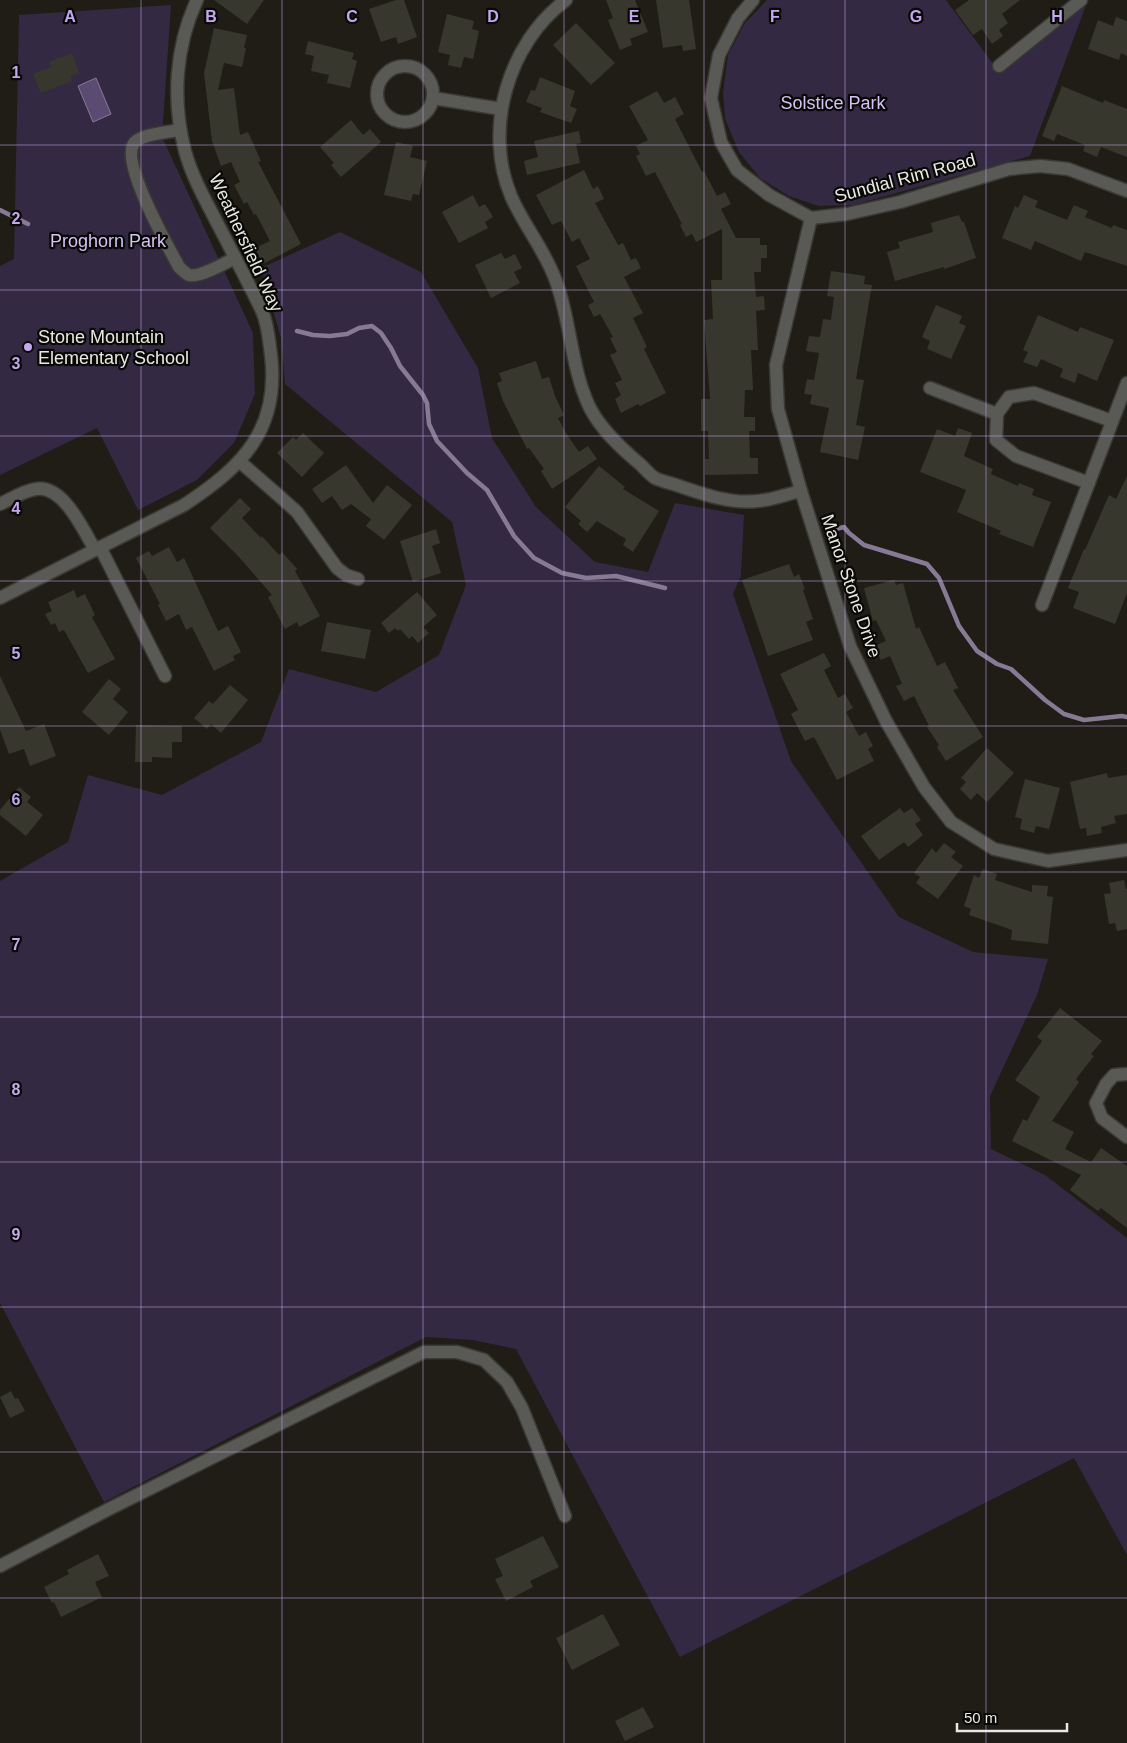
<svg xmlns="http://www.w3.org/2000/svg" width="1127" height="1743" font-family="Helvetica,sans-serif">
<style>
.green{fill:#332942}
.water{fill:#5b4b72;stroke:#867a94}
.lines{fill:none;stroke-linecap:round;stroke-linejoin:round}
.stream{stroke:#867a94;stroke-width:4.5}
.building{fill:#38372e}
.minor-casing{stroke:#3b3933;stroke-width:15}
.minor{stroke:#595955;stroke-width:12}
.grid{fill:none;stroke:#c4a7f1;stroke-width:1;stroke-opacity:0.55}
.poi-dot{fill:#c4a7f1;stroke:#080805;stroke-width:2}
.labels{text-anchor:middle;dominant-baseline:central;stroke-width:4.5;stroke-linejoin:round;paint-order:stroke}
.park-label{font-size:18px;fill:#d6c2f7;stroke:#080805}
.street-label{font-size:18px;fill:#e9e8e2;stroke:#080805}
.poi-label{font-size:18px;fill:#e9e8e2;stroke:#080805;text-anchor:start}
.grid-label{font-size:16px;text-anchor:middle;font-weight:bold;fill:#c4a7f1;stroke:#080805;stroke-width:4.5;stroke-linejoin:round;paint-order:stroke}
</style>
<rect width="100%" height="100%" fill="#1f1d16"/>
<g class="green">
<polygon points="767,0 946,0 999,72 1088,0 1030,156 853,205 819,206 789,196 760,178 739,152 725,119 723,92 728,55 745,23"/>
<polygon points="171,5 162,137 253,333 255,394 234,443 197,480 138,510 97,428 0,475 0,266 14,259 19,15"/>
<polygon points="340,232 421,272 478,368 492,438 536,507 595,562 648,572 675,503 744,515 741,576 733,594 791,761 899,917 973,952 1048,959 1037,995 990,1096 991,1149 1045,1175 1127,1238 1127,1555 1074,1458 680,1657 516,1349 473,1340 426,1337 104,1502 0,1303 0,881 68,842 88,775 162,795 261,742 289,669 376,692 439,655 466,585 452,522 285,384 281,338 261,268"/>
</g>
<polygon class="water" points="96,78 111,114 93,122 78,86"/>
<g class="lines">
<g class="stream">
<polyline points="0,210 28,224"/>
<polyline points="297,331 313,335 330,336 347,334 359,328 372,326 381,333 391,348 400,366 423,395 427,403 429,424 437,441 467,473 487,490 514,536 534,558 562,573 586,578 616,576 665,588"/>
<polyline points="827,531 844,527 849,533 864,545 927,564 939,578 959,626 977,651 997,664 1011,669 1045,700 1064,714 1084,720 1122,716 1127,717"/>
</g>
</g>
<g class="building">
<polygon points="214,0 264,0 247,24"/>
<polygon points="396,0 404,0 417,37 398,44 396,37 381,42 369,9"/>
<polygon points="606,0 635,0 648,32 630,39 632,45 620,50 608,20 613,18"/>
<polygon points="656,0 689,0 696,49 683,51 682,45 663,48"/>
<polygon points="969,0 1020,0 1002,14 1008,23 999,30 1003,36 992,44 982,29 973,35 955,10"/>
<polygon points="447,14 474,21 472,29 479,31 473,59 464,57 461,68 448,65 450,55 438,52"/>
<polygon points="1116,17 1127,21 1127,56 1121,53 1119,60 1088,49 1098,20 1113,26"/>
<polygon points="576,23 615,63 591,85 553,45"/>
<polygon points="214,28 247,35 244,48 246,48 242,67 224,63 218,90 234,88 240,135 248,132 261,161 258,162 301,244 263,264 255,248 270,241 256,214 254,215 247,202 244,204 234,185 240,182 231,162 221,166 212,141 204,73"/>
<polygon points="308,41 354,53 352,59 357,61 350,88 327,83 329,75 311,71 314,56 305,54"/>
<polygon points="72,53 79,73 70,76 72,81 41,93 33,74 51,67 49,62"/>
<polygon points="540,77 575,91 570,106 577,109 571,123 540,112 542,108 526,102 531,90 535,91"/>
<polygon points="1062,86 1103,103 1104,100 1127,109 1127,157 1101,147 1097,157 1083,151 1085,145 1057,134 1054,141 1042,136"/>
<polygon points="657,91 664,103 675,97 684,114 675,119 702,172 704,171 717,196 725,192 731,204 721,209 736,238 760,238 760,245 767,245 767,258 761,258 761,272 754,272 756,297 764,296 765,310 756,311 758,350 751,350 753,390 745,390 744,417 755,417 755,431 749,431 750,458 758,458 758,474 705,475 705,459 709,459 708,431 701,431 701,399 710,399 704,320 713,319 711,280 722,280 722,229 696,242 692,234 686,237 680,225 682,224 655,172 646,176 636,156 640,154 636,146 648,140 629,106"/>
<polygon points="351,120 363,135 370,129 381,142 341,177 331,165 334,163 320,147"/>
<polygon points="579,131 581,143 576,144 580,163 527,175 524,161 538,157 534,141"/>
<polygon points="396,142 413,146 410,157 427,161 419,195 413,194 411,201 384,195"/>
<polygon points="584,170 593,189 598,186 604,199 595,203 618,245 623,243 631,260 636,258 641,268 624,277 643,313 633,318 647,347 644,349 666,393 640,406 638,404 621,413 615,399 621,395 615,383 622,380 610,355 617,352 610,338 613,337 600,314 594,317 588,305 594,302 576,266 590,259 579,238 572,242 561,221 552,225 536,195"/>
<polygon points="473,195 479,207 485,204 493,217 485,222 488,228 459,243 442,212"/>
<polygon points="1024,195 1038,201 1035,207 1067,220 1074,205 1088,211 1085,217 1112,228 1113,225 1127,230 1127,266 1085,252 1081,261 1035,241 1031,250 1002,238 1015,206 1018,208"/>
<polygon points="959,215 962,222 964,222 976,258 944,269 944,267 895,281 887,252 900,248 898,242 933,232 931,223"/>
<polygon points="501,253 505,259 515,254 522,268 514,272 520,283 491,298 475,265"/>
<polygon points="831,271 865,276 864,284 872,285 856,379 864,380 856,425 865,427 858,460 820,452 829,408 810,404 812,395 804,394 807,379 814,380 819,353 806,351 809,336 820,337 823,319 831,320 834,297 827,296"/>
<polygon points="936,305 962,316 959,323 966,326 951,359 927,349 930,341 922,337"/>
<polygon points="1038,315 1078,332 1080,327 1114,340 1097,381 1078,373 1075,383 1060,377 1063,369 1041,359 1037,367 1023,362 1028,352 1023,350"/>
<polygon points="536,361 542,379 549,377 555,396 564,415 558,418 566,433 579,452 588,446 597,459 552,489 541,471 544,469 529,448 527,449 503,401 497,383 502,381 499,373"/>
<polygon points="958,428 972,433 964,456 993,469 991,474 1018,486 1019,483 1034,489 1032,495 1051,502 1033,547 999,534 1001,531 957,512 966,490 920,472 937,429 955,436"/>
<polygon points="303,433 324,453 302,477 277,453 293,437 296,440"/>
<polygon points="346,465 373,503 387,485 412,505 384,540 366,526 371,519 351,504 342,510 332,496 322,503 312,489"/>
<polygon points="599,466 625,487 623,489 659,511 633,552 623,545 626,539 597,521 587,532 578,524 581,521 565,507"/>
<polygon points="1127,476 1127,593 1115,624 1073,608 1079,592 1068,588 1084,549 1085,550 1109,495 1116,499"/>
<polygon points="240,498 251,509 242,518 261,538 262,536 279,555 282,552 297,569 295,571 320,616 299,627 297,622 285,629 268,597 272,595 239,557 210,528"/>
<polygon points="436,529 440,543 432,546 441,573 413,582 400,541"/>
<polygon points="169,547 177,562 184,558 218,631 228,626 241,652 233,656 235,660 214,671 192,627 186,630 179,614 166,621 158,605 160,604 136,558 149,551 152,556"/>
<polygon points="789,564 794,577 799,574 805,589 803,590 813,619 806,622 813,640 768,656 742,580"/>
<polygon points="894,580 896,585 903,583 916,629 919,627 937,666 945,662 958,688 953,690 983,737 946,761 937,747 939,745 927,727 929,726 914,696 904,701 896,686 902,684 890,656 881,660 874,646 886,641 876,620 873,621 864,588"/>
<polygon points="74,590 77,598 85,594 95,615 92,617 115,659 88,673 64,630 59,632 55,623 51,625 45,614 52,611 48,602"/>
<polygon points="417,592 437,615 423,627 429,633 418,643 412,636 409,639 400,629 398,631 395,628 389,633 381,623"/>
<polygon points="327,622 371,630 365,659 321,651"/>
<polygon points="824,653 831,666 824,670 838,698 845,694 853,708 846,712 859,736 866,732 873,746 868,749 874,761 837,780 814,737 805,741 791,714 798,710 780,674"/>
<polygon points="0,676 26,731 44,724 56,756 30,766 24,749 9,754 0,730"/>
<polygon points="109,679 121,689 113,699 128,712 109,735 82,712"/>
<polygon points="230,685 248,700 221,733 211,724 207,729 194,718 209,701 213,704"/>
<polygon points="136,725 182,726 182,742 172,742 172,758 152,757 152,762 135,762"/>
<polygon points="987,748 1014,773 987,802 977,793 971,800 960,789 966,782 961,778"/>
<polygon points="1107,773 1108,778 1127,775 1127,814 1114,816 1116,823 1101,827 1102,833 1087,836 1086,828 1080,829 1070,782"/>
<polygon points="1025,779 1060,788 1049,829 1036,826 1034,833 1020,829 1022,819 1015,817"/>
<polygon points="19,787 31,797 27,802 43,815 26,836 0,815 0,810"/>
<polygon points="900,808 904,813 912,808 921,820 915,824 923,835 908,847 904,842 879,860 861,836"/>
<polygon points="944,843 956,852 951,857 963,866 938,899 916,883 920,877 914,873 932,848 936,853"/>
<polygon points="983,869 997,874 995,880 1032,892 1032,885 1048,886 1047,896 1053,897 1048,944 1011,940 1012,930 969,915 971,909 964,906 974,875 979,878"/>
<polygon points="1124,880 1126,889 1127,889 1127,929 1117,931 1115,923 1109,924 1104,894 1111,893 1109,883"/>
<polygon points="1060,1008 1102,1041 1091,1054 1094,1056 1076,1079 1079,1082 1052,1121 1074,1132 1065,1149 1091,1162 1101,1148 1127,1166 1127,1228 1101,1208 1098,1211 1070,1190 1081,1175 1012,1141 1023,1119 1027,1121 1040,1097 1015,1080 1042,1041 1037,1037"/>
<polygon points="11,1391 15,1399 18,1398 25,1411 10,1418 0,1397"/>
<polygon points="543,1536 559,1567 530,1581 533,1587 506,1601 495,1579 503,1576 495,1559"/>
<polygon points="98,1554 109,1576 95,1582 102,1597 61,1617 54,1602 52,1603 44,1587 69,1574 67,1570"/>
<polygon points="603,1614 620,1645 572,1670 556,1638"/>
<polygon points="643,1707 654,1727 625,1741 615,1721"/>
</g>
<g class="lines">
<defs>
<g id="minor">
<path d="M566 0C508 43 483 129 511 196 523 224 543 248 554 276 571 318 570 365 589 406 600 429 622 449 641 465 645 469 650 475 655 478 661 481 670 483 676 485 702 494 730 504 757 501 772 500 787 494 801 491"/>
<polyline points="753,0 738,18 719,55 711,98 721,142 737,170 769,195 811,218 847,214 900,202 1009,169 1040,166 1068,169 1127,191"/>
<polyline points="999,66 1081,0"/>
<circle cx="405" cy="94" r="28"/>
<polyline points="433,98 501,109"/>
<path d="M180 130C168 132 143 134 135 142 118 159 169 248 179 267 182 270 185 273 189 275 199 278 225 263 235 258"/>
<polyline points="811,218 776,365 778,409 801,491 850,646 886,721 924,787 951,822 994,849 1048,861 1127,850"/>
<polyline points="930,388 997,414"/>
<polyline points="239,461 278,495 297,512 337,568 346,575 358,579"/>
<polyline points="1089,483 1016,456 996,440 997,414 1009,397 1034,393 1112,421"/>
<path d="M0 504C11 499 23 491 36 489 63 484 84 531 95 550"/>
<polyline points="100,547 165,676"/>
<path d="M0 598 184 505C242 467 280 430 271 355 269 341 268 324 262 311 246 278 229 246 212 213 202 194 191 173 185 151 172 101 175 47 197 0"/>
<polyline points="1042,605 1127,383"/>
<polyline points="1127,1074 1114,1075 1106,1084 1096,1103 1102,1118 1127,1137"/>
<polyline points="0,1566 109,1509 424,1352 457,1352 484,1360 507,1382 522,1408 565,1516"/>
</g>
</defs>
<use href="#minor" class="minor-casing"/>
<use href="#minor" class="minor"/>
</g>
<path class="grid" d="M141 0V1743M282 0V1743M423 0V1743M564 0V1743M704 0V1743M845 0V1743M986 0V1743M0 145H1127M0 290H1127M0 436H1127M0 581H1127M0 726H1127M0 872H1127M0 1017H1127M0 1162H1127M0 1307H1127M0 1452H1127M0 1598H1127"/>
<circle class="poi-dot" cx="28" cy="347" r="5"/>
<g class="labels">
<g class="park-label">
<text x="833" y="103">Solstice Park</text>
<text x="108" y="241">Proghorn Park</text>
</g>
<g class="street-label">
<text transform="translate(905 178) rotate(-15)">Sundial Rim Road</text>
<text transform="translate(246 243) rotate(65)">Weathersfield Way</text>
<text transform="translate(851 586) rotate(71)">Manor Stone Drive</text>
</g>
<g class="poi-label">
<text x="38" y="337">Stone Mountain<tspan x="38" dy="21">Elementary School</tspan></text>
</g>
</g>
<g class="grid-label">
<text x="70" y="22">A</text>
<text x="211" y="22">B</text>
<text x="352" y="22">C</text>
<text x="493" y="22">D</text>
<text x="634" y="22">E</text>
<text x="775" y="22">F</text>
<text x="916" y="22">G</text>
<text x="1057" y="22">H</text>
<text x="16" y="78">1</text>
<text x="16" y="224">2</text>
<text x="16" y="369">3</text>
<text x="16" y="514">4</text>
<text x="16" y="659">5</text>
<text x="16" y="805">6</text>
<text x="16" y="950">7</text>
<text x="16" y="1095">8</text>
<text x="16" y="1240">9</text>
</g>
<path d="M957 1723v8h110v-8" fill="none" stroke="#e9e8e2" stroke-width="2.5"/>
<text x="964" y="1723" font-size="15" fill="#e9e8e2" stroke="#080805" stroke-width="4" paint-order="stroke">50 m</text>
</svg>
